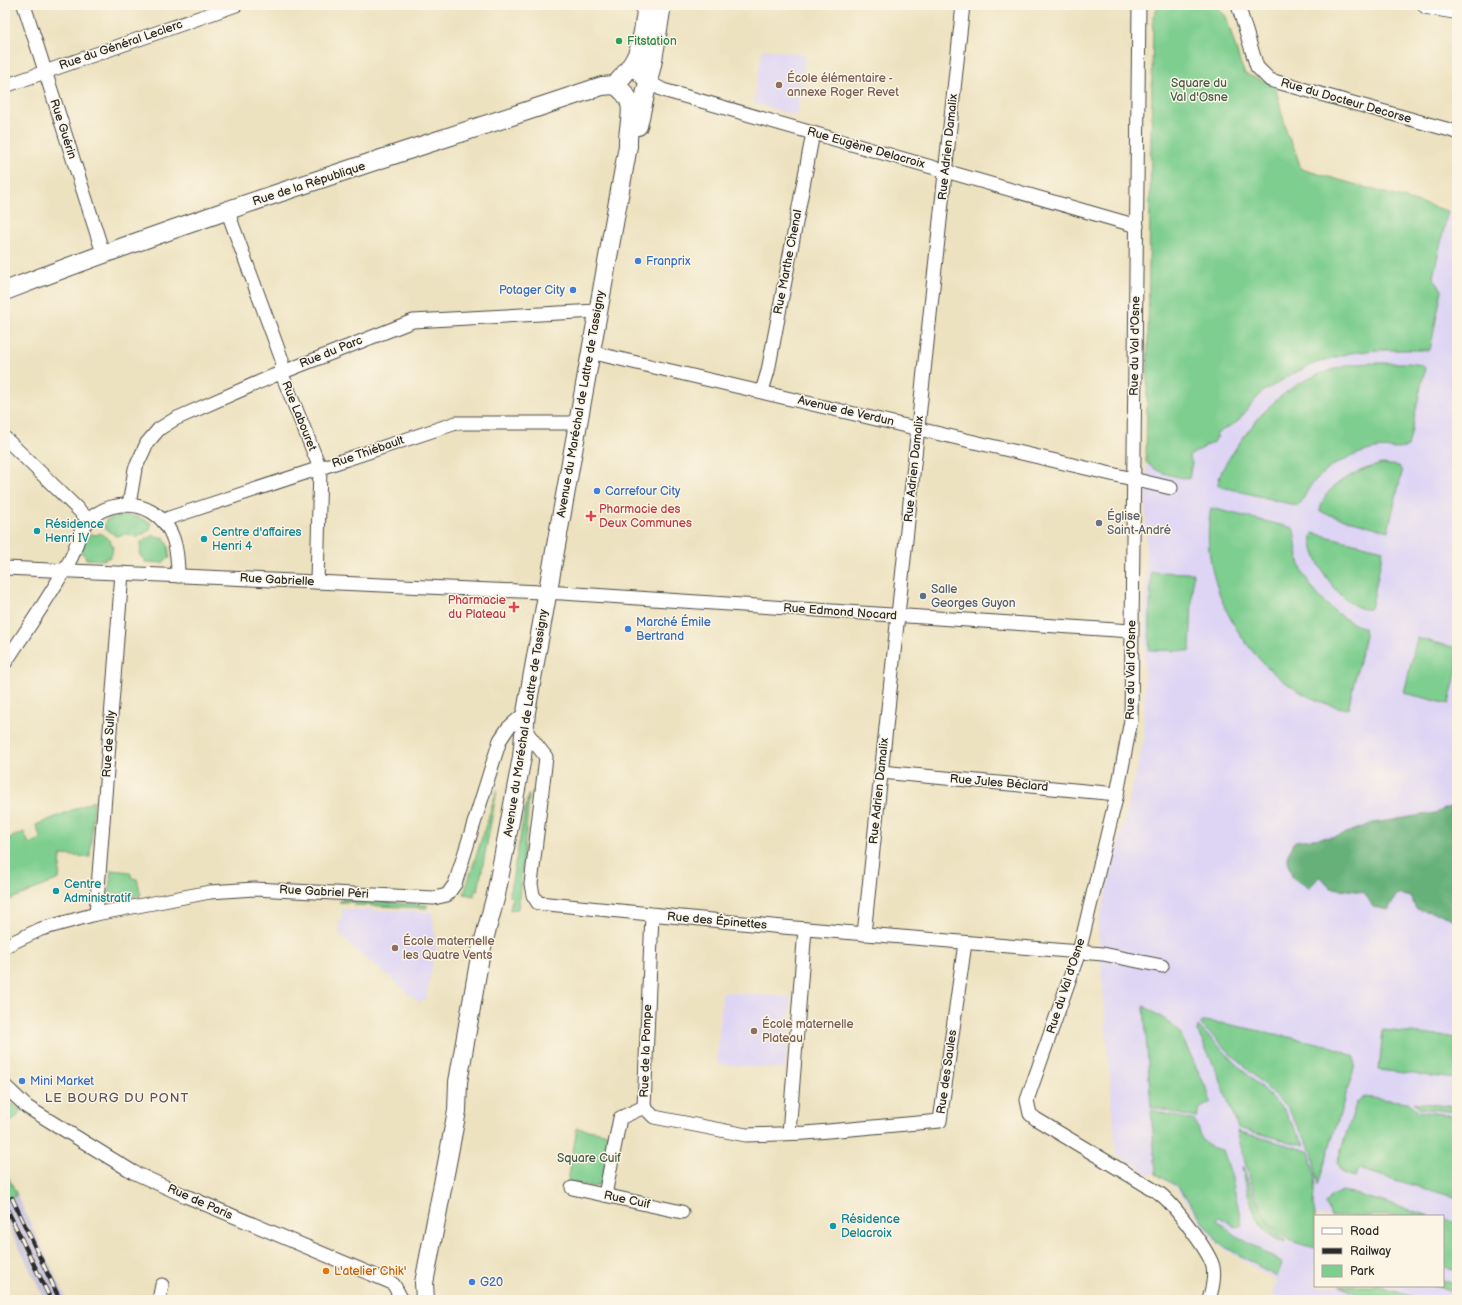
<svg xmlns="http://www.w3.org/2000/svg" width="1462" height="1305" font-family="'Balsamiq Sans',sans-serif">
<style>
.built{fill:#ded5f5;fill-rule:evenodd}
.industrial{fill:#c3c1db}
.green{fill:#7ece8f;stroke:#547c5d}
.forest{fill:#66b17a;stroke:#486e52}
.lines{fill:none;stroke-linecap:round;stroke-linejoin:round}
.street-casing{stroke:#484641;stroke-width:15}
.secondary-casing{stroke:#484641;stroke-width:20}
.street{stroke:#fff;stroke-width:13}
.secondary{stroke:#fff;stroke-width:18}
.rail-casing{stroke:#2b2b2b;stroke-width:4.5}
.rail{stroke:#fcf5e5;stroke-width:3;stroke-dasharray:9;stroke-linecap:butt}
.leisure-dot{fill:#2e9e5b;stroke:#fcf5e5;stroke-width:1.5}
.education-dot{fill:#8d6e63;stroke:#fcf5e5;stroke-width:1.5}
.shop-dot{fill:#3f7fe0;stroke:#fcf5e5;stroke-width:1.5}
.health-dot{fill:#e0444e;stroke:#fcf5e5;stroke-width:1.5}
.worship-dot{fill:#6b7280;stroke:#fcf5e5;stroke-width:1.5}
.culture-dot{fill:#0f9aa8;stroke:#fcf5e5;stroke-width:1.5}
.service-dot{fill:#5c6f8a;stroke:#fcf5e5;stroke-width:1.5}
.food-dot{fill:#e8710a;stroke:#fcf5e5;stroke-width:1.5}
.labels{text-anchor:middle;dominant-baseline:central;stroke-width:3;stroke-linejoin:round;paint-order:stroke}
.leisure-label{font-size:12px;fill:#27864d;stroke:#fcf5e5;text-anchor:start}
.street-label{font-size:12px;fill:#2b2b2b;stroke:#fcf5e5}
.education-label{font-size:12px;fill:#785e54;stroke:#fcf5e5;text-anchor:start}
.park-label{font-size:12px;fill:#445c49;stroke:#fcf5e5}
.shop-label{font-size:12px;fill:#366cbe;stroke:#fcf5e5;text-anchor:start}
.health-label{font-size:12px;fill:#be3a42;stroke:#fcf5e5;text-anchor:start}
.worship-label{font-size:12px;fill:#5b616d;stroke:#fcf5e5;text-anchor:start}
.culture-label{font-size:12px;fill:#0d838f;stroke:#fcf5e5;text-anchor:start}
.service-label{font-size:12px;fill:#4e5e75;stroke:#fcf5e5;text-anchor:start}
.food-label{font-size:12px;fill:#c56008;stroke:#fcf5e5;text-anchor:start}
.neighbourhood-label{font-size:13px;letter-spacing:1px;fill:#605360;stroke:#fcf5e5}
</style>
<rect width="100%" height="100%" fill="#fcf5e5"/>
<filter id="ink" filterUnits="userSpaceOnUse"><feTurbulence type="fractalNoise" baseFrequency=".025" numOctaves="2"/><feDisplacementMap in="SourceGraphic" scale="8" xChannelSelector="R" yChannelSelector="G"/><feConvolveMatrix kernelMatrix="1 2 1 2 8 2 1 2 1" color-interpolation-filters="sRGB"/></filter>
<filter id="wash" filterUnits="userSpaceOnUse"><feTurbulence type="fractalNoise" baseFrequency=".012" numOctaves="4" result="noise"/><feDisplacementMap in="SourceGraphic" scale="16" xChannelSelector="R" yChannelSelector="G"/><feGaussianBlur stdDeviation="0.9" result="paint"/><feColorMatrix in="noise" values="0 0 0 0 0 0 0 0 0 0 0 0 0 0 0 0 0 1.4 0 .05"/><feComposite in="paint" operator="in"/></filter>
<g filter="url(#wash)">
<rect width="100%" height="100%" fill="#ede2c0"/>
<g class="built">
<polygon points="763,49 806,55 797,116 753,103"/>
<path d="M1150 126 1457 213V1300H1287L1272 1294 1276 1281 1218 1245 1176 1188 1153 1173 1151 1175 1116 1154 1098 926 1144 740ZM1315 1216H1443V1286H1315Z"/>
<polygon points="342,909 432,912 435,937 437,938 426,999 420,1003 340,936 339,921 342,919"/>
<polygon points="722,992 791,997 785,1069 717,1064"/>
</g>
<polygon class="industrial" points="17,1195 45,1254 67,1300 45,1300 5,1219 5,1201"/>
<g class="green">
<path d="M1160 5H1210L1218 8 1226 16 1240 62 1245 74 1275 85 1287 134 1295 150 1301 169 1448 211 1433 277 1442 290 1430 350H1376L1350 353 1316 363 1294 373 1261 393 1237 422 1216 434 1218 437 1214 439 1215 441 1189 456 1192 463 1189 479C1174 476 1157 474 1146 462L1153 16Z"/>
<path d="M1385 363H1409L1422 365 1425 368 1408 447C1398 451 1386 447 1375 449 1351 454 1324 467 1309 488 1305 494 1303 501 1298 506L1218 486C1218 472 1230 457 1238 445 1267 403 1294 378 1346 366 1358 363 1373 363 1385 363Z"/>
<path d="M1382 464 1399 466 1402 472 1388 531 1320 512C1321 485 1360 469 1382 464Z"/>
<path d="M1211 508 1293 528C1295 532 1297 551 1298 558 1306 589 1334 617 1364 628L1365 636 1348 709C1261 696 1194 592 1211 508Z"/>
<polygon points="123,515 138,517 151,523 150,530 137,537 127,534 116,536 104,527 106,520"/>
<polygon points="100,533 111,541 110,543 113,545 112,554 109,558 105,558 105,560 86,559 85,555 81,553 84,542 90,534 96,535"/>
<path d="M1313 533 1383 550 1372 605 1369 609C1345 613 1304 554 1313 533Z"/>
<polygon points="153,535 158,538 164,537 168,546 170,558 166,559 163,563 145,562 145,560 140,556 141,542"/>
<polygon points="1151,572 1193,573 1190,651 1149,650"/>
<polygon points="1417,638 1457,648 1457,669 1449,704 1404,693"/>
<polygon points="497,790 478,891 475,890 474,896 464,894"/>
<polygon points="528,795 529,795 528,811 518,909 510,910 512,897 509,896"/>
<polygon points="94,801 90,857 61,855 59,879 5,902 5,840 24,832 29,844 41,839 36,825"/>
<polygon points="111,870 130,872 132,878 137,879 141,895 114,900 109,896"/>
<polygon points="343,899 427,905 427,908 354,905 354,902 339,902"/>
<polygon points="1144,1006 1172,1024 1179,1031 1207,1090 1211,1102 1199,1109 1196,1118 1151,1107"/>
<polygon points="1205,1021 1227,1024 1327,1045 1355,1057 1355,1065 1318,1185 1312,1151 1287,1107 1201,1025 1201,1023"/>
<polygon points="1198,1026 1283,1109 1305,1146 1238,1128 1218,1074 1197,1031"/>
<polygon points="1383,1030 1457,1038 1457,1079 1379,1070"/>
<path d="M1363 1097 1408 1102 1419 1111 1457 1116V1198L1358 1169 1355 1177C1345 1174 1339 1173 1337 1162L1355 1107 1357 1102Z"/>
<polygon points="5,1099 22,1111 13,1121 10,1120 5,1130"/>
<polygon points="1414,1102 1457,1107 1457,1112 1420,1108"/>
<path d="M1151 1110 1195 1121C1201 1140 1203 1147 1223 1150L1231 1174 1242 1225 1236 1227 1220 1217 1217 1220 1237 1236 1282 1263 1277 1277 1220 1244 1178 1187 1156 1174Z"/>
<polygon points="577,1128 610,1134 602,1182 594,1187 568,1182"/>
<path d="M1237 1131 1309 1151 1315 1177 1313 1204 1315 1216V1248C1305 1245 1292 1243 1283 1236 1256 1218 1245 1161 1237 1131Z"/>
<path d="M1242 1167H1243C1252 1195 1263 1222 1285 1241V1243C1254 1232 1248 1195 1242 1167Z"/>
<polygon points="5,1170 17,1195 5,1201"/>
<polygon points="1342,1191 1352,1193 1431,1216 1331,1216 1326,1204 1331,1196"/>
<polygon points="1443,1219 1457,1223 1457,1272 1443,1266"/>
<polygon points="1443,1280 1457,1286 1457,1294 1435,1286 1443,1286"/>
<polygon points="1340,1286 1378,1286 1422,1300 1370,1300"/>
</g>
<polygon class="forest" points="1455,805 1457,806 1457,921 1440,914 1416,909 1411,897 1397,894 1388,910 1373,907 1364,892 1331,888 1320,876 1309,888 1292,877 1287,856 1295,841 1338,836 1373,823 1435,813"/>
</g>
<g filter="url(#ink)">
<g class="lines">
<defs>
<g id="street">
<polyline points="24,5 103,253"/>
<path d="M1139 5 1131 720 1117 794 1079 952 1027 1100 1030 1114 1036 1119 1159 1193C1172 1202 1210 1252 1213 1267 1215 1278 1212 1289 1209 1300"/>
<polyline points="1238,5 1257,67 1270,80 1457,132"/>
<polyline points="639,53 639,75 643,79 663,90 1137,226"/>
<polyline points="5,86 236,5"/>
<polyline points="227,210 282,360 281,372 320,468 317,582"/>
<polyline points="590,352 1171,488"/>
<polyline points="762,391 768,371 813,133"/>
<polyline points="5,438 89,520"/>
<polyline points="129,505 135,469 147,443 159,429 175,419 273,376 413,321 597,311"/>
<polyline points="164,521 169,518 456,423 579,423"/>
<polyline points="5,568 562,593 1131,631"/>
<path d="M5 663C27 629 51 595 70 560 78 546 77 531 90 519 106 504 132 500 152 512 175 526 178 551 178 576"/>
<polyline points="525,730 546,757 531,884 533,895 538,903 783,927 1103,954 1162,966"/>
<polyline points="881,772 1117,794"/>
<polyline points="96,914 122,573"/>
<polyline points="864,934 963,5"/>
<polyline points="5,946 41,929 96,914 210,892 254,889 434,898 447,895 455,884 500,740 508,728 526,712"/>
<polyline points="5,1086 27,1107 133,1172 181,1194 390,1282 394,1285 402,1300"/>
<polyline points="644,1107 654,1117 746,1135 806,1133 940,1121 965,943"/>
<polyline points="789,1133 805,929"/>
<polyline points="572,1188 682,1212"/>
<polyline points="605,1195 620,1118 644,1107 652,915"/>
<polyline points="159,1300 162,1285"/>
</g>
<g id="secondary">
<polyline points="1427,5 1457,10"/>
<path d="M615 85C643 56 641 43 647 5"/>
<polyline points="638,126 653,60 662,5"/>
<path d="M5 291C201 215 403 153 602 86L615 85"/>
<path d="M425 1300 424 1283 457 1111 458 1082 481 951 496 895 522 757 526 712 628 146C627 118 641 103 615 85"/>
</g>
</defs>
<use href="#street" class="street-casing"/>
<use href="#secondary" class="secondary-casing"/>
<use href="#street" class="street"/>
<use href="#secondary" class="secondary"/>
<defs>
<g id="rail">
<polyline points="12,1198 60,1300"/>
<polyline points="5,1205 51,1300"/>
</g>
</defs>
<use href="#rail" class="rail-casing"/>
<use href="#rail" class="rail"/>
</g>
</g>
<circle class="leisure-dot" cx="619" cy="41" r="4"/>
<g class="education-dot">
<circle cx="779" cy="85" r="4"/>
<circle cx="395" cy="948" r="4"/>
<circle cx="754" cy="1031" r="4"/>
</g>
<g class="shop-dot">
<circle cx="638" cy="261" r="4"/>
<circle cx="573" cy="290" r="4"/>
<circle cx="597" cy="491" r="4"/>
<circle cx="628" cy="629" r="4"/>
<circle cx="22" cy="1081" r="4"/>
<circle cx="472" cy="1282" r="4"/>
</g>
<g class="health-dot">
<path d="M589 510h4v4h4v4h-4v4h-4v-4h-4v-4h4z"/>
<path d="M512 601h4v4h4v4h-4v4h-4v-4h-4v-4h4z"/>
</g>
<circle class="worship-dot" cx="1099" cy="523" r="4"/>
<g class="culture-dot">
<circle cx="37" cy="531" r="4"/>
<circle cx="204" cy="539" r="4"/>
<circle cx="56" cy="891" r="4"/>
<circle cx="833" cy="1226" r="4"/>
</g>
<circle class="service-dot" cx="923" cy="596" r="4"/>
<circle class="food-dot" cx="326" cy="1271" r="4"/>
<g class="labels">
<g class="leisure-label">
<text x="627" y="41">Fitstation</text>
</g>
<g class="street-label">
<text transform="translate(121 45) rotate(-19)">Rue du Général Leclerc</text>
<text transform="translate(1346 101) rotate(16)">Rue du Docteur Decorse</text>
<text transform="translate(63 129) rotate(72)">Rue Guérin</text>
<text transform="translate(948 147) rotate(-84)">Rue Adrien Damalix</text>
<text transform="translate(866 148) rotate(16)">Rue Eugène Delacroix</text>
<text transform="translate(309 184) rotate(-18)">Rue de la République</text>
<text transform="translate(788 262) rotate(-79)">Rue Marthe Chenal</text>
<text transform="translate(1135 346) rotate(-89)">Rue du Val d'Osne</text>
<text transform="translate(331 352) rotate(-22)">Rue du Parc</text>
<text transform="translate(581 404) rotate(-80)">Avenue du Maréchal de Lattre de Tassigny</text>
<text transform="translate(846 411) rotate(13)">Avenue de Verdun</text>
<text transform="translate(299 416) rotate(68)">Rue Labouret</text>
<text transform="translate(368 452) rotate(-19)">Rue Thiébault</text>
<text transform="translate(914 469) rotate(-84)">Rue Adrien Damalix</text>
<text transform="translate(277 580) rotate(3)">Rue Gabrielle</text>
<text transform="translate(840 612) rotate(4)">Rue Edmond Nocard</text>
<text transform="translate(1131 670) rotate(-89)">Rue du Val d'Osne</text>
<text transform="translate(526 723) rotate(-81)">Avenue du Maréchal de Lattre de Tassigny</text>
<text transform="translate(109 744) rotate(-86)">Rue de Sully</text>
<text transform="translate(999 783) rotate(5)">Rue Jules Béclard</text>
<text transform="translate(879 791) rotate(-84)">Rue Adrien Damalix</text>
<text transform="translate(324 892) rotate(3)">Rue Gabriel Péri</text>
<text transform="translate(717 921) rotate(5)">Rue des Épinettes</text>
<text transform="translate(1066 986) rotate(-72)">Rue du Val d'Osne</text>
<text transform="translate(646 1051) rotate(-88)">Rue de la Pompe</text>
<text transform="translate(947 1072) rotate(-82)">Rue des Saules</text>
<text transform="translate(627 1200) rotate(12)">Rue Cuif</text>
<text transform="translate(200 1202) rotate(24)">Rue de Paris</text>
</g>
<g class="education-label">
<text x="787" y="78">École élémentaire -<tspan x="787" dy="14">annexe Roger Revet</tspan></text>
<text x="403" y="941">École maternelle<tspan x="403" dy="14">les Quatre Vents</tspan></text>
<text x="762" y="1024">École maternelle<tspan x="762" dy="14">Plateau</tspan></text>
</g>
<g class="park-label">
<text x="1199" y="83">Square du<tspan x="1199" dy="14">Val d'Osne</tspan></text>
<text x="589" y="1158">Square Cuif</text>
</g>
<g class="shop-label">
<text x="646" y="261">Franprix</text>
<text x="565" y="290" text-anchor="end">Potager City</text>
<text x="605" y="491">Carrefour City</text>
<text x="636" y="622">Marché Émile<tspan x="636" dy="14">Bertrand</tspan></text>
<text x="30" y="1081">Mini Market</text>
<text x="480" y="1282">G20</text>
</g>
<g class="health-label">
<text x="599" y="509">Pharmacie des<tspan x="599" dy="14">Deux Communes</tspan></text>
<text x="506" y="600" text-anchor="end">Pharmacie<tspan x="506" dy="14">du Plateau</tspan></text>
</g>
<g class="worship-label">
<text x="1107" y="516">Église<tspan x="1107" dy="14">Saint-André</tspan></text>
</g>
<g class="culture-label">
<text x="45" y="524">Résidence<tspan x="45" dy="14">Henri IV</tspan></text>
<text x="212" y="532">Centre d'affaires<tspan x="212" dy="14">Henri 4</tspan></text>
<text x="64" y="884">Centre<tspan x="64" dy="14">Administratif</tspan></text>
<text x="841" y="1219">Résidence<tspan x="841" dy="14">Delacroix</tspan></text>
</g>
<g class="service-label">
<text x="931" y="589">Salle<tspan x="931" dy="14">Georges Guyon</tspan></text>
</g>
<g class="food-label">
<text x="334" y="1271">L'atelier Chik'</text>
</g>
<g class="neighbourhood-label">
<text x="117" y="1098">LE BOURG DU PONT</text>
</g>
</g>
<rect width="1462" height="1305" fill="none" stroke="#fcf5e5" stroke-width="20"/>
<rect x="1314" y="1215" width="130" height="72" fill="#fcf5e5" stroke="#a8a49b"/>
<rect x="1322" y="1228" width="20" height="6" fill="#ffffff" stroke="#a8a49b"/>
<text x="1350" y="1235" font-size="12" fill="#2b2b2b">Road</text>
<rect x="1322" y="1248" width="20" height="6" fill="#2b2b2b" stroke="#a8a49b"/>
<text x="1350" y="1255" font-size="12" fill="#2b2b2b">Railway</text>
<rect x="1322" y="1265" width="20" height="12" fill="#7ece8f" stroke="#a8a49b"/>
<text x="1350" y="1275" font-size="12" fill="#2b2b2b">Park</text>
</svg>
